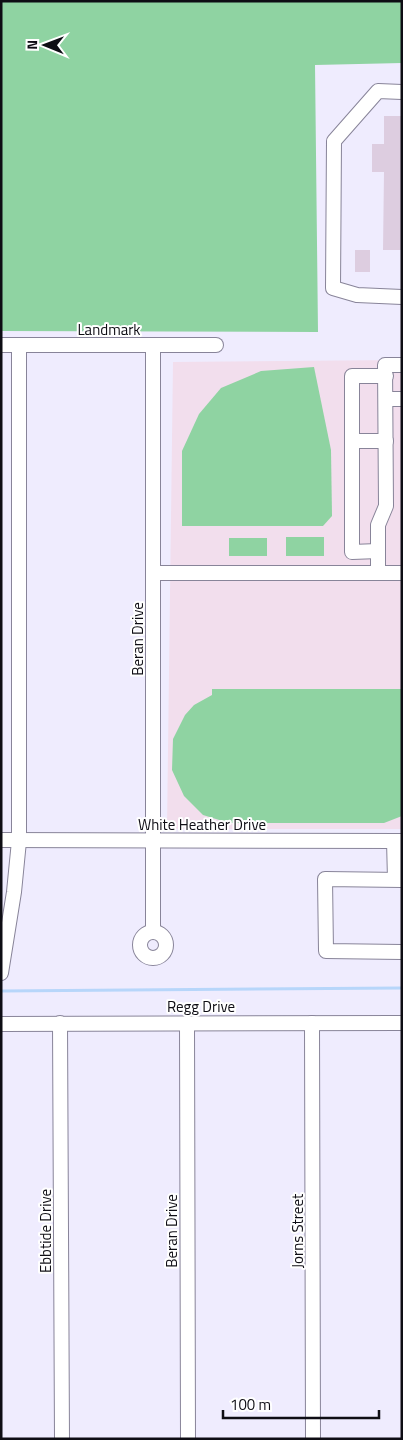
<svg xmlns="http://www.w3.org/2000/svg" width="403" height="1440" font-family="'Titillium Web',sans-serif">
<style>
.education{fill:#f2deed}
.green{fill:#8fd3a2}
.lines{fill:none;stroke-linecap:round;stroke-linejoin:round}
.stream{stroke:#b7d6fa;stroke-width:3}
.building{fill:#ddcde0}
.minor-casing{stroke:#888499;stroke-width:16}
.minor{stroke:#fff;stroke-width:14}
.labels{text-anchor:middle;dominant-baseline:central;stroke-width:4;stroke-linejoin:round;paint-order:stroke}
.street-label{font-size:15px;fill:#0e0d14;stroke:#fff}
</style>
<rect width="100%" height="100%" fill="#efecfe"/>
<polygon class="education" points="402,360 402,829 167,829 173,362"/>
<g class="green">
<polygon points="1,1 402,1 402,63 315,65 318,332 1,331"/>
<polygon points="314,367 331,450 332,516 323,526 182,526 182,451 199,414 221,388 261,371"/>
<rect x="286" y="537" width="38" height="19"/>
<rect x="229" y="538" width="38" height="18"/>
<polygon points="212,689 402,689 402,816 384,823 229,823 203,815 184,796 172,770 173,739 185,715 194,705 212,695"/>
</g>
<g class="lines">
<polyline class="stream" points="1,991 402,988"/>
</g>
<g class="building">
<polygon points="384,116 402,116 402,250 383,250 384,172 372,172 372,144 384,144"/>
<rect x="355" y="250" width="15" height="22"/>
</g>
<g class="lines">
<defs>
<g id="minor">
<polyline points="402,92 378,91 334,141 333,288 357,295 402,297"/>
<polyline points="1,345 216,345"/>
<polyline points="386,399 402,399"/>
<polyline points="352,441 386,441"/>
<polyline points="378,551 352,552 352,376 386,376"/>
<polyline points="378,572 378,525 386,506 385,365 402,365"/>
<polyline points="153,573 402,573"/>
<polyline points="1,840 402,841"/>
<polyline points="394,841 395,879"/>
<polyline points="402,880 325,879 326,951 402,952"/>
<circle cx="153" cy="945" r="13"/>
<polyline points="153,932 153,345"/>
<polyline points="1,973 14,892 19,841 19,345"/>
<polyline points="60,1023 62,1439"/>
<polyline points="187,1023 188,1439"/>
<polyline points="312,1023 313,1439"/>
<polyline points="1,1024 402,1023"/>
</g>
</defs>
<use href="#minor" class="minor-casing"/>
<use href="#minor" class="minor"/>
</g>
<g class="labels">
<g class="street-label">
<text x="109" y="329">Landmark</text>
<text transform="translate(137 639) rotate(-90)">Beran Drive</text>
<text x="202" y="824">White Heather Drive</text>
<text x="201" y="1006">Regg Drive</text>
<text transform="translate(45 1231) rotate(-90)">Ebbtide Drive</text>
<text transform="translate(171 1231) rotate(-90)">Beran Drive</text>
<text transform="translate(297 1231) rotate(-90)">Jorns Street</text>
</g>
</g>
<rect width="403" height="1440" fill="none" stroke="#0e0d14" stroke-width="5"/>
<g transform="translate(45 45) rotate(271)" stroke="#ffffff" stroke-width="4" paint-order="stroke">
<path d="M0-4L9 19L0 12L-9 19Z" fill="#0e0d14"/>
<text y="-8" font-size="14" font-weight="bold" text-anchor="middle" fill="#0e0d14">N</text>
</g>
<path d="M223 1410v8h156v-8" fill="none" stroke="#0e0d14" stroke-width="2.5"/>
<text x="230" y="1410" font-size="15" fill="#0e0d14" stroke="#ffffff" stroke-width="4" paint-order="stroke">100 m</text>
</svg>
